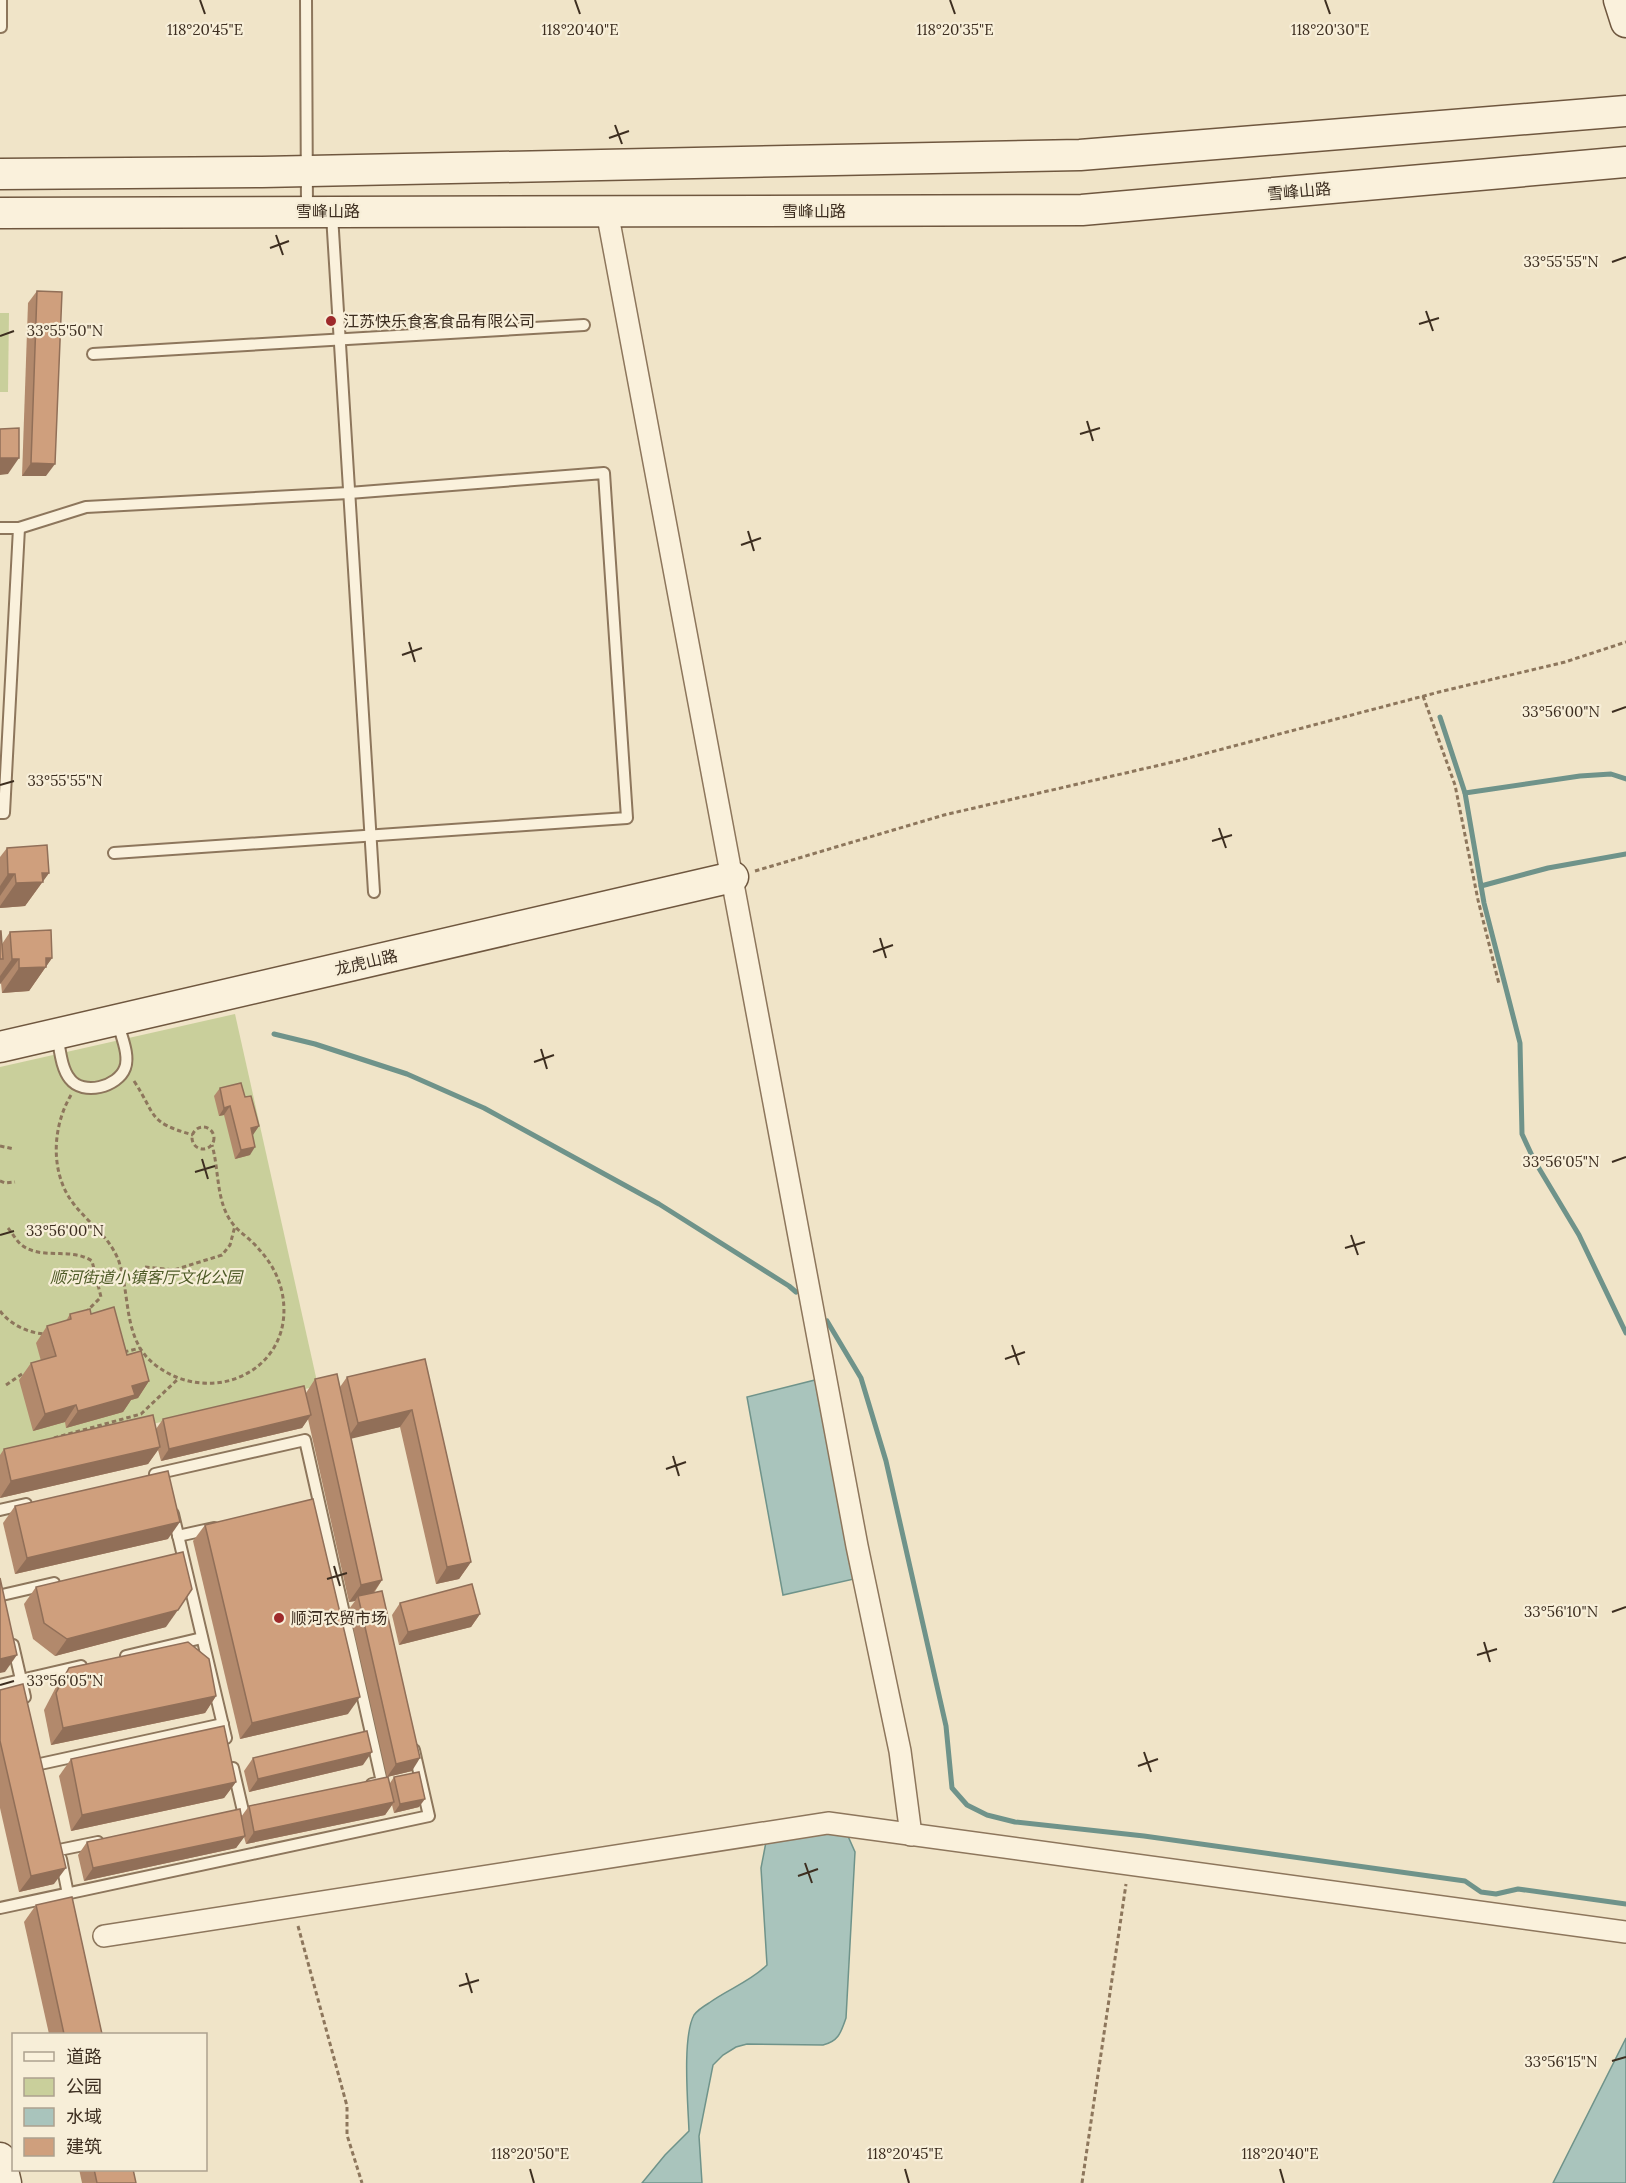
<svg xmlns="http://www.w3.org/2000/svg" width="1626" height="2183" font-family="Lora,'Noto Sans SC',serif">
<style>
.green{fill:#c9cf9b}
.water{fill:#a9c4bc;stroke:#6f938a;stroke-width:1.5}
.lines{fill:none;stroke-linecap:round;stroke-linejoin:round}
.stream{stroke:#6f938a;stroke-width:5}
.lane-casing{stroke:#8d765c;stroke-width:14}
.street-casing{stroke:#8d765c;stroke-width:24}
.secondary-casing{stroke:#6f573f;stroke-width:33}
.path{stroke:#8d765c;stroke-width:3;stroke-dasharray:4.5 3;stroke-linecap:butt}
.lane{stroke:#faf1dc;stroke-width:10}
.street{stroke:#faf1dc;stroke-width:21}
.secondary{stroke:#faf1dc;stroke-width:30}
.wall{fill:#b2896c}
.shaded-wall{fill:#916f58}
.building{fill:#cf9f7d;stroke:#916f58;stroke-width:1.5}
.ticks{fill:none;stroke:#3d2e20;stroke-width:2}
.poi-dot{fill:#9e2a2b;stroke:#f7eed8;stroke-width:2}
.labels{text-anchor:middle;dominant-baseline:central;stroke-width:4.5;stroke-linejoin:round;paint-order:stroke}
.street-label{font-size:16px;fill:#3d2e20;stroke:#f7eed8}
.poi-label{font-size:16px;fill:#3d2e20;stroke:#f7eed8;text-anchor:start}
.park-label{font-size:16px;font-style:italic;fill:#4d5a26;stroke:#f7eed8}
.ticks-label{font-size:15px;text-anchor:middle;fill:#3d2e20;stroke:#f7eed8;stroke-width:4.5;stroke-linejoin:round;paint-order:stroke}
</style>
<rect width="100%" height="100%" fill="#f0e4c8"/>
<g class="green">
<polygon points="0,313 9,313 8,392 0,392"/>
<polygon points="235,1014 318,1386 0,1459 0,1067"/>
</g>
<g class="water">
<polygon points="819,1379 854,1579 783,1595 747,1397"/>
<path d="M832 1831 847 1834 855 1852 846 2018C841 2032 839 2041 823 2045L747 2044 736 2047 723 2055 713 2065 699 2136 702 2183H642L665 2155 689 2131C688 2104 682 2037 694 2015 697 2011 704 2006 709 2003 728 1989 750 1982 767 1965L761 1868 766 1842Z"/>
<polygon points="1626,2038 1626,2183 1553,2183"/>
</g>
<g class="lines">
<g class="stream">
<polyline points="1440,717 1465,793 1484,903 1520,1043 1522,1134 1534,1160 1579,1235 1626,1333"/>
<polyline points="1465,793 1580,776 1611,774 1626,779"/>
<polyline points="1481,886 1548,868 1626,854"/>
<polyline points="274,1034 315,1044 407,1074 484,1108 659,1204 789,1286 796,1292"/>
<polyline points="827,1321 861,1378 886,1461 946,1726 952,1788 967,1805 987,1815 1015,1822 1144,1836 1465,1881 1481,1892 1496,1894 1518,1889 1626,1904"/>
</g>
<defs>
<g id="lane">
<polyline points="1,0 1,27"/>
<polyline points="306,0 307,211"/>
<polyline points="332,215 374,892"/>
<polyline points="93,354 584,325"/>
<polyline points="0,528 19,528 4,813 0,813"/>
<polyline points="19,528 86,507 349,493 604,473 627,818 114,853"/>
<path d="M57 1035C60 1049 61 1068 70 1079 83 1096 118 1087 125 1068 130 1055 121 1036 118 1023"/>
<polyline points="155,1474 305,1440 382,1782 372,1784"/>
<polyline points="0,1510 26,1504"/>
<polyline points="173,1514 226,1738"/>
<polyline points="178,1536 214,1528"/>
<polyline points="2,1595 54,1583"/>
<polyline points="13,1645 25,1697"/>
<polyline points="126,1656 202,1638"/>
<polyline points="0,1685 81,1666"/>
<polyline points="40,1764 223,1724"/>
<polyline points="233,1768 243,1811"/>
<polyline points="59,1850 98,1842"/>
<polyline points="61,1859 68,1894"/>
<polyline points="0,1908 429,1816 414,1750"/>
</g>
<g id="street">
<polyline points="607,211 857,1546 900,1751 911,1835"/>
<polyline points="104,1936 828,1823 1626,1932"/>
</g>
<g id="secondary">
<polyline points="1619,0 1626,22"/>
<polyline points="0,174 262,172 1080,155 1626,111"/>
<polyline points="0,213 1082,210 1626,162"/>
<polyline points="0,1047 733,877"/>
<polyline points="0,2158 6,2183"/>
</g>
</defs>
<use href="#lane" class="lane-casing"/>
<use href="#street" class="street-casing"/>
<use href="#secondary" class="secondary-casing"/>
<g class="path">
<polyline points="1423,696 1455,785 1478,900 1499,984"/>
<polyline points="755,871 944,815 1173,762 1439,692 1565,662 1626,642"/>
<path d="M134 1081C157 1116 147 1122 193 1135"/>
<path d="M71 1095C52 1127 50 1173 73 1203 88 1223 108 1235 118 1259 131 1294 122 1338 154 1364 212 1410 298 1369 282 1292 277 1270 265 1254 249 1239 242 1233 235 1228 230 1220 216 1198 219 1169 212 1145"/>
<circle cx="203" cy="1138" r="11"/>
<polyline points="0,1146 14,1149"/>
<polyline points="0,1181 5,1183 15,1182"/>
<path d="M8 1228C13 1234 17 1242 23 1246 43 1260 71 1247 92 1261L101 1297 88 1310"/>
<polyline points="145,1267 174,1270 222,1255 230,1245 235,1226"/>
<path d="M0 1311C11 1325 28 1333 45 1334"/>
<polyline points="124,1352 140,1348"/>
<polyline points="6,1385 22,1374"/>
<polyline points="54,1438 141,1414 178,1379"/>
<polyline points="298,1926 347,2106 347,2135 362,2183"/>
<polyline points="1082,2183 1126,1884"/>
</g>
<use href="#lane" class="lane"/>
<use href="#street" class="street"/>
<use href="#secondary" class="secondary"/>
</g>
<g class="wall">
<polygon points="37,291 46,476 22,476 28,303"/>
<polygon points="7,848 49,873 25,906 0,908 0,857"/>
<polygon points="0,931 2,944 10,932 52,958 29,991 2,993 1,983 0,984"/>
<polygon points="220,1088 245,1097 259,1126 252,1135 250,1155 235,1159 224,1115 219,1116 214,1096"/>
<polygon points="70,1314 91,1314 149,1381 138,1398 131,1400 123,1412 66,1428 65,1422 33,1431 19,1380 31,1363 41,1361 36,1343 47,1326 66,1321"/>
<polygon points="425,1359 471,1562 459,1579 436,1584 400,1427 351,1438 382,1580 374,1593 412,1771 387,1777 349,1609 355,1601 349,1602 308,1419 302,1428 161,1461 158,1450 148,1464 0,1498 0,1455 4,1449 156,1429 163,1419 306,1393 315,1379 340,1387 347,1377"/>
<polygon points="15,1506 168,1539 15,1574 3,1523"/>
<polygon points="205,1525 348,1714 240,1739 193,1541"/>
<polygon points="36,1587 166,1627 55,1656 33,1639 24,1604"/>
<polygon points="400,1603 480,1614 471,1627 399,1645 392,1615"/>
<polygon points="69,1668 216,1696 205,1713 51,1745 44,1710 57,1685"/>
<polygon points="0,1690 54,1884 19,1892 0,1808"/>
<polygon points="253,1758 363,1765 249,1792 244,1771"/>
<polygon points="71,1759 236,1782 224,1798 71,1831 59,1776"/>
<polygon points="394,1777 419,1807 394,1813 392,1805 385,1815 246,1844 244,1837 236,1848 84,1881 78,1855 87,1842 241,1817 249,1806 390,1783"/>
<polygon points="36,1905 102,2034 49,2034 24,1922"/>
<polygon points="79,2169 133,2169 136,2183 82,2183"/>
</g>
<g class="shaded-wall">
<polygon points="0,458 19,458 8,474 0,475"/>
<polygon points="31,463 55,464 46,476 22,476"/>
<polygon points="42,873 49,873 25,906 0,908 0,906 16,883"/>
<polygon points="8,874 15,874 0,896 0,886"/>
<polygon points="46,958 52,958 29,991 2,993 19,968"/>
<polygon points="12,959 19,959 1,983 0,984 0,976"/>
<polygon points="230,1106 224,1115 219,1116 224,1108"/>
<polygon points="259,1126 253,1135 245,1137 251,1128"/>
<polygon points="255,1147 250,1155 235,1159 241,1150"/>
<polygon points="149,1381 138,1398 131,1400 123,1412 66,1428 78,1411 132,1386"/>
<polygon points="76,1405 65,1422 33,1431 45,1414"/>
<polygon points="412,1410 400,1427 346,1440 358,1423"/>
<polygon points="311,1415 302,1428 161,1461 169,1449"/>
<polygon points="160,1447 148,1464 0,1498 11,1481"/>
<polygon points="180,1522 168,1539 15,1574 27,1558"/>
<polygon points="471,1562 459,1579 436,1584 447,1567"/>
<polygon points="382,1580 370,1597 358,1596 355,1601 349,1602 361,1585"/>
<polygon points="178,1610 166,1627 55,1656 67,1639"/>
<polygon points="480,1614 471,1627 399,1645 408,1632"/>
<polygon points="17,1655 5,1672 0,1673 0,1659"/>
<polygon points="216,1696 205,1713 51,1745 63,1728"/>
<polygon points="360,1697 348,1714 240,1739 252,1723"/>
<polygon points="372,1752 363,1765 249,1792 258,1779"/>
<polygon points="420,1758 412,1771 387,1777 396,1764"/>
<polygon points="236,1782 224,1798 71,1831 82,1815"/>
<polygon points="425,1799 419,1807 394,1813 400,1804"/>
<polygon points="394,1802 385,1815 246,1844 254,1832"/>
<polygon points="245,1836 236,1848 84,1881 93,1868"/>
<polygon points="66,1868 54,1884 19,1892 31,1876"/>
</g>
<g class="building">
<polygon points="37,291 62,292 55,464 31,463"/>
<polygon points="19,428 19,458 0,458 0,429"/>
<polygon points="47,845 49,873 42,873 43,882 16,883 15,874 8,874 7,848"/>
<polygon points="51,930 52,958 46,958 46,967 19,968 19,959 12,959 10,932"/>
<polygon points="0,931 1,931 3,959 0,959"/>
<polygon points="241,1083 245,1097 251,1096 259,1126 251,1128 255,1147 241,1150 230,1106 224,1108 220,1088"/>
<polygon points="114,1307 127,1355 141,1351 149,1381 132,1386 135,1395 78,1411 76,1405 45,1414 31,1363 56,1356 47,1326 71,1319 70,1314 90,1309 91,1314"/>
<polygon points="425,1359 471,1562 447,1567 412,1410 358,1423 347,1377"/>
<polygon points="337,1374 382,1580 361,1585 315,1379"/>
<polygon points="304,1386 311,1415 169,1449 163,1419"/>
<polygon points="153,1415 160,1447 11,1481 4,1449"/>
<polygon points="168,1471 180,1522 27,1558 15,1506"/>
<polygon points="313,1499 360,1697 252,1723 205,1525"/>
<polygon points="183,1552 192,1589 178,1610 67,1639 44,1623 36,1587"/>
<polygon points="0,1578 17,1655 0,1659"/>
<polygon points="472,1584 480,1614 408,1632 400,1603"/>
<polygon points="382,1591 420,1758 396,1764 358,1596"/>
<polygon points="188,1642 209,1659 216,1696 63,1728 56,1693 69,1668"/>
<polygon points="23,1684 66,1868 31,1876 0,1741 0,1690"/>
<polygon points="224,1726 236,1782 82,1815 71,1759"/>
<polygon points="367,1731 372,1752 258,1779 253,1758"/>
<polygon points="419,1772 425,1799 400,1804 394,1777"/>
<polygon points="388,1777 394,1802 254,1832 249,1806"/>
<polygon points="240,1809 245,1836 93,1868 87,1842"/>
<polygon points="72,1897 102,2034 64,2034 36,1905"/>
<polygon points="94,2169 133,2169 136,2183 97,2183"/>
</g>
<path class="ticks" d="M200 0 205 14M575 0 580 14M950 0 955 14M1325 0 1330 14M615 125 622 144M609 138 629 131M276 235 283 255M270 248 289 241M1612 262 1626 257M1426 311 1433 331M1419 324 1439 318M0 336 14 331M1087 421 1093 441M1080 434 1100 428M748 531 754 551M741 545 761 538M409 642 415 662M402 655 422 648M1612 712 1626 707M0 785 14 781M1219 828 1226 848M1212 841 1232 835M880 938 886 958M873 952 893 945M541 1049 547 1069M534 1062 554 1055M202 1159 208 1179M1612 1162 1626 1157M195 1172 215 1166M0 1235 14 1231M1351 1235 1358 1255M1345 1248 1365 1242M1012 1345 1019 1365M1005 1359 1025 1352M673 1456 679 1476M666 1469 686 1462M334 1566 340 1586M327 1579 347 1573M1612 1612 1626 1607M1484 1642 1490 1662M1477 1655 1497 1649M0 1685 14 1681M1144 1752 1151 1772M1138 1766 1158 1759M805 1863 812 1883M798 1876 818 1869M466 1973 472 1993M459 1986 479 1980M1612 2061 1626 2057M530 2169 534 2183M905 2169 909 2183M1280 2169 1284 2183"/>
<g class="poi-dot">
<circle cx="331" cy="321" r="6"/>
<circle cx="279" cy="1618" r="6"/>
</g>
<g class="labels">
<g class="street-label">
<text transform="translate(1299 191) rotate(-5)">雪峰山路</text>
<text x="328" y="211">雪峰山路</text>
<text x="814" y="211">雪峰山路</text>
<text transform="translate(366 962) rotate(-13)">龙虎山路</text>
</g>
<g class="poi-label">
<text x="343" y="321">江苏快乐食客食品有限公司</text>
<text x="291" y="1618">顺河农贸市场</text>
</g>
<g class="park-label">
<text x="146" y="1277">顺河街道小镇客厅文化公园</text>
</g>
</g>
<g class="ticks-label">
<text x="205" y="35">118°20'45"E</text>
<text x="580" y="35">118°20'40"E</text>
<text x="955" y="35">118°20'35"E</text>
<text x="1330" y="35">118°20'30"E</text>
<text x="1561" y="267">33°55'55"N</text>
<text x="65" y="336">33°55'50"N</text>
<text x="1561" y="717">33°56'00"N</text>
<text x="65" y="786">33°55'55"N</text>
<text x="1561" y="1167">33°56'05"N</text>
<text x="65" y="1236">33°56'00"N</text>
<text x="1561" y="1617">33°56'10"N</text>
<text x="65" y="1686">33°56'05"N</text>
<text x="1561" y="2067">33°56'15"N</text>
<text x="530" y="2159">118°20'50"E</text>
<text x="905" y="2159">118°20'45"E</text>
<text x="1280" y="2159">118°20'40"E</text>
</g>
<rect x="12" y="2033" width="195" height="138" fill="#f7eed8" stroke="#ada18e" stroke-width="1.5"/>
<rect x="24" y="2052" width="30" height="9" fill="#faf1dc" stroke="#ada18e" stroke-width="1.5"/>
<text x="66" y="2063" font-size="18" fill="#3d2e20">道路</text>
<rect x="24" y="2078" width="30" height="18" fill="#c9cf9b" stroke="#ada18e" stroke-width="1.5"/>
<text x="66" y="2093" font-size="18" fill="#3d2e20">公园</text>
<rect x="24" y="2108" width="30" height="18" fill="#a9c4bc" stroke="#ada18e" stroke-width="1.5"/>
<text x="66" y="2123" font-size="18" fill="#3d2e20">水域</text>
<rect x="24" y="2138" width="30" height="18" fill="#cf9f7d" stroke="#ada18e" stroke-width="1.5"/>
<text x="66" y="2153" font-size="18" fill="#3d2e20">建筑</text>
</svg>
